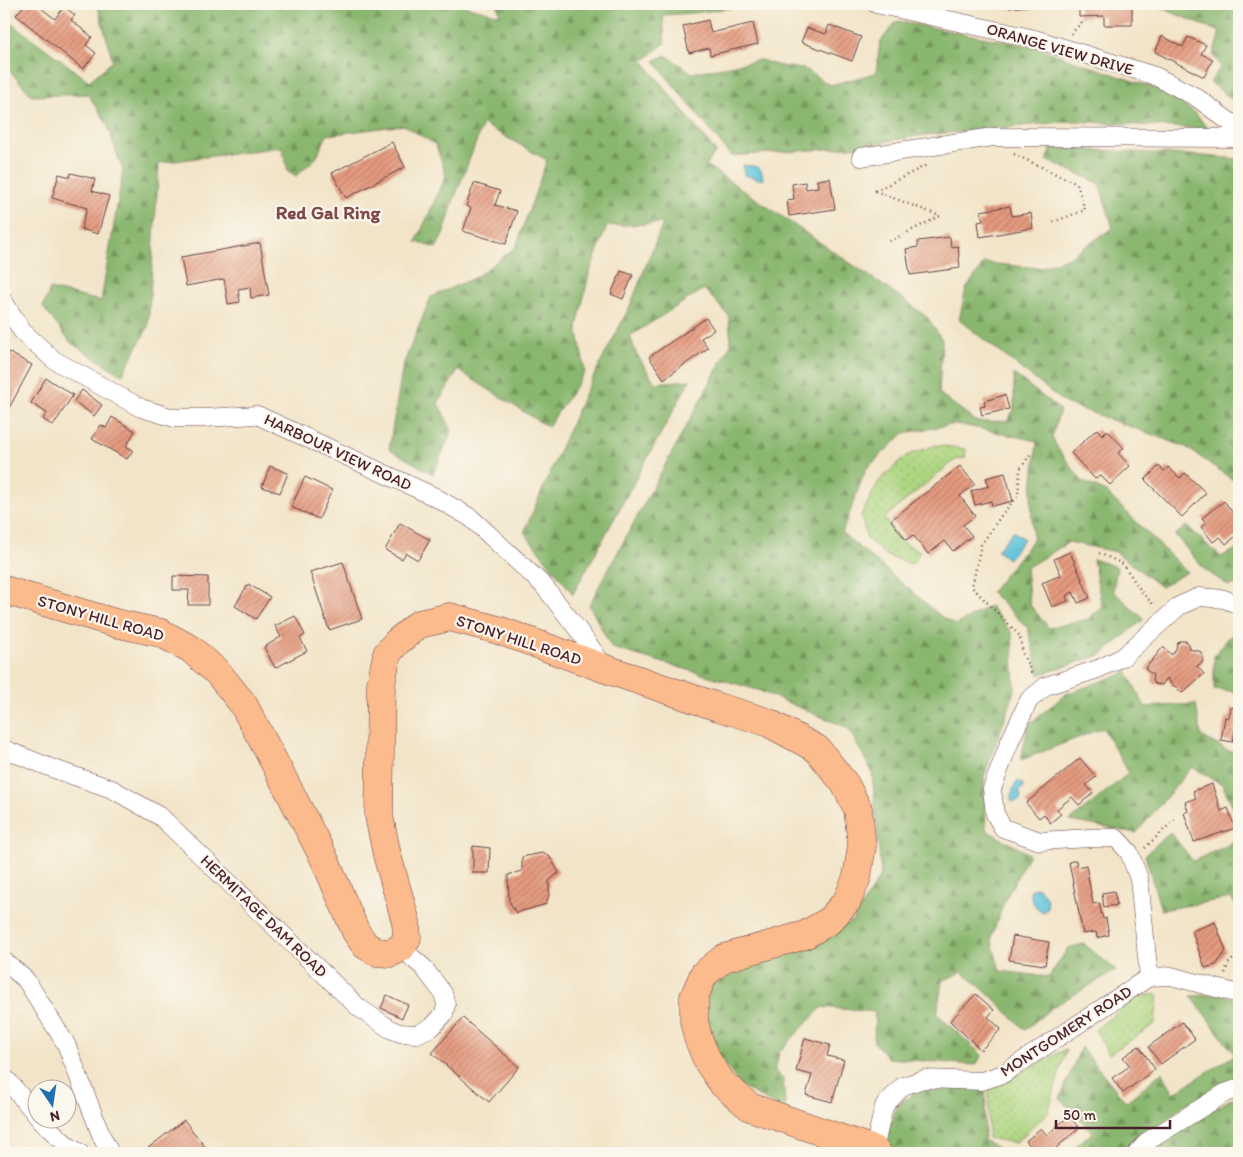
<svg xmlns="http://www.w3.org/2000/svg" width="1243" height="1157" font-family="Itim,sans-serif">
<style>
.grass{fill:url(#grass-dots);stroke:#7c7a56}
.forest{fill:url(#forest-firs);stroke:#6a6b4d}
.water{fill:url(#water-ripples);stroke:#537082}
.building{fill:url(#building-hatch)}
.lines{fill:none;stroke-linecap:round;stroke-linejoin:round}
.minor-casing{stroke:#633d43;stroke-width:19}
.primary-casing{stroke:#633d43;stroke-width:29}
.path{stroke:#633d43;stroke-width:2.5;stroke-dasharray:1 4;stroke-linecap:butt}
.minor{stroke:#fff;stroke-width:18}
.primary{stroke:#fbbb8d;stroke-width:28}
.labels{text-anchor:middle;dominant-baseline:central;stroke-width:4.5;stroke-linejoin:round;paint-order:stroke}
.street-label{font-size:16px;fill:#4a1f2b;stroke:#fbf7ec}
.quarter-label{font-size:19px;font-weight:bold;fill:#804a48;stroke:#fbf7ec}
</style>
<defs>
<pattern id="grass-dots" width="8" height="8" patternUnits="userSpaceOnUse" patternTransform="scale(1.25)"><rect width="8" height="8" fill="#aed681"/><path d="M2 2h.1M6 6h.1" fill="none" stroke="#97b770" stroke-width="1.8" stroke-linecap="round"/></pattern>
<pattern id="forest-firs" width="22" height="20" patternUnits="userSpaceOnUse" patternTransform="scale(1.25)"><rect width="22" height="20" fill="#8ab76f"/><path d="M5 1l3.5 6h-7zM16 11l3.5 6h-7z" fill="#73945b"/></pattern>
<pattern id="water-ripples" width="26" height="14" patternUnits="userSpaceOnUse" patternTransform="scale(1.25)"><rect width="26" height="14" fill="#5cc2da"/><path d="M2 4q2-2 4 0t4 0M15 11q2-2 4 0t4 0" fill="none" stroke="#52a6bb"/></pattern>
<pattern id="building-hatch" width="6" height="6" patternUnits="userSpaceOnUse" patternTransform="scale(1.25)"><rect width="6" height="6" fill="#e59b7f"/><path d="M-1 1l2-2M0 6l6-6M5 7l2-2" fill="none" stroke="#bc7e68"/></pattern>
</defs>
<rect width="100%" height="100%" fill="#fbf7ec"/>
<filter id="ink" filterUnits="userSpaceOnUse"><feTurbulence type="fractalNoise" baseFrequency=".02" numOctaves="2"/><feDisplacementMap in="SourceGraphic" scale="10" xChannelSelector="R" yChannelSelector="G"/><feConvolveMatrix kernelMatrix="1 2 1 2 8 2 1 2 1" color-interpolation-filters="sRGB"/></filter>
<filter id="wash" filterUnits="userSpaceOnUse"><feTurbulence type="fractalNoise" baseFrequency=".0096" numOctaves="4" result="noise"/><feDisplacementMap in="SourceGraphic" scale="20" xChannelSelector="R" yChannelSelector="G"/><feGaussianBlur stdDeviation="1.12" result="paint"/><feColorMatrix in="noise" values="0 0 0 0 0 0 0 0 0 0 0 0 0 0 0 0 0 1.4 0 .05"/><feComposite in="paint" operator="in"/></filter>
<g filter="url(#wash)">
<rect width="100%" height="100%" fill="#f2e4c8"/>
<g class="grass">
<polygon points="936,445 966,449 965,458 955,460 884,518 902,542 920,551 912,564 887,556 867,539 861,515 879,481 906,456"/>
<polygon points="1158,994 1155,1024 1109,1054 1095,1030 1138,996"/>
<polygon points="1066,1049 1048,1113 1015,1143 988,1138 989,1089"/>
</g>
<g class="forest">
<polygon points="97,4 390,4 394,6 456,4 500,15 497,4 762,4 692,13 663,15 665,43 643,61 716,152 706,165 903,299 928,318 942,340 939,393 977,422 1007,421 1014,410 1014,374 1060,410 1052,437 1058,449 1082,481 1106,492 1187,572 1161,587 1116,552 1069,542 1026,568 1030,605 1049,628 1088,619 1102,607 1093,559 1117,567 1113,591 1144,619 1103,654 1039,675 1028,628 991,592 1033,540 1031,498 1037,441 982,429 956,424 904,433 866,469 842,533 942,617 956,625 990,606 1012,633 1015,691 984,776 986,830 1029,854 1005,900 991,938 1000,971 1049,977 1068,948 1084,944 1116,970 1051,1008 1025,1030 990,995 962,972 942,981 937,1014 982,1055 976,1065 888,1058 874,1042 875,1012 822,1007 779,1052 775,1071 783,1079 786,1112 740,1085 709,1043 707,990 731,968 783,952 853,921 881,874 872,772 848,728 758,690 612,648 589,605 731,344 729,316 704,289 630,336 636,353 655,383 690,380 573,594 524,532 583,397 630,306 663,223 607,226 589,274 577,327 585,372 548,427 458,370 438,403 452,430 433,474 389,449 403,365 431,297 476,277 516,247 547,160 483,124 453,202 444,233 436,248 416,242 446,176 436,145 404,125 327,135 316,158 296,176 288,171 282,147 159,163 148,327 122,375 71,343 43,307 50,289 101,301 123,171 107,124 88,94 32,96 4,64 4,18 89,81 113,61"/>
<polygon points="1151,4 1239,4 1239,92 1231,99 1210,82 1221,67 1213,55 1220,32"/>
<polygon points="897,21 1035,47 1162,91 1195,113 1208,129 1074,121 925,135 852,147 731,156 654,61 666,55 692,73 760,60 780,66 804,69 830,85 876,73 880,42"/>
<polygon points="1051,148 1190,155 1239,159 1239,484 1186,447 1065,403 959,320 966,289 984,263 1040,268 1069,257 1113,228 1099,183 1046,160"/>
<polygon points="1187,526 1221,557 1239,548 1239,583 1229,586 1204,569 1175,535"/>
<polygon points="1239,633 1239,692 1214,689 1214,656 1230,636"/>
<polygon points="1127,672 1145,707 1196,704 1201,736 1229,751 1239,752 1239,819 1222,784 1192,767 1136,833 1070,821 1129,773 1103,728 1021,760 1028,725 1066,694"/>
<polygon points="1170,832 1193,861 1239,840 1239,910 1231,898 1161,910 1145,855"/>
<polygon points="1220,994 1239,1000 1239,1079 1184,1105 1128,1153 1067,1153 1093,1132 1060,1099 1081,1047 1126,1102 1162,1072 1174,1093 1235,1055 1191,996"/>
<polygon points="986,1086 984,1140 1001,1150 1001,1153 892,1153 885,1141 897,1106 920,1089"/>
<polygon points="1239,1094 1239,1153 1148,1153 1154,1146"/>
</g>
<g class="water">
<path d="M743 165C757 167 762 164 763 180L744 175Z"/>
<polygon points="1013,531 1024,539 1008,559 997,551"/>
<path d="M1018 781 1022 783 1024 787 1019 792 1021 796 1020 800 1015 802 1011 801C1011 793 1013 787 1018 781Z"/>
<path d="M1036 887C1045 893 1049 899 1047 909L1043 912C1034 907 1031 901 1030 890Z"/>
</g>
<g id="blocks">
<g class="building">
<polygon points="25,4 36,4 55,19 64,7 75,15 71,20 92,37 86,45 96,53 83,69 16,15"/>
<polygon points="1009,4 1038,4 1038,5 1009,8"/>
<polygon points="1079,4 1132,4 1132,25 1104,25 1104,16 1079,17"/>
<polygon points="708,20 711,33 753,23 758,44 710,55 709,48 689,53 683,26"/>
<polygon points="829,25 861,37 852,61 801,42 807,28 826,34"/>
<polygon points="1162,36 1183,47 1188,37 1206,45 1201,54 1213,59 1204,77 1155,52"/>
<polygon points="392,142 405,167 346,198 332,173"/>
<polygon points="71,173 95,179 92,191 109,196 98,234 81,229 87,208 52,198 59,174 70,177"/>
<polygon points="830,178 835,209 789,216 787,200 794,199 792,184 805,182 806,189 818,187 817,180"/>
<polygon points="474,183 500,191 495,205 517,211 506,244 463,231 471,208 466,206"/>
<polygon points="1010,206 1012,216 1031,213 1033,228 980,237 978,222 983,221 981,211"/>
<polygon points="950,237 951,247 958,246 960,268 910,275 906,249 918,247 918,241"/>
<polygon points="260,243 269,295 251,298 250,287 238,289 240,302 228,304 224,279 186,286 181,257"/>
<polygon points="621,271 633,275 623,299 611,294"/>
<polygon points="706,318 714,330 701,338 708,348 664,379 649,357"/>
<polygon points="8,352 32,365 7,412 4,410 4,360"/>
<polygon points="46,378 73,395 53,426 43,419 47,413 31,403"/>
<polygon points="82,390 102,405 94,416 74,401"/>
<polygon points="1005,395 1009,409 982,415 980,407 985,406 984,401"/>
<polygon points="112,417 135,431 126,446 133,450 127,459 92,439 101,425 106,428"/>
<polygon points="1097,429 1102,435 1107,430 1124,448 1118,453 1130,466 1110,485 1100,475 1095,479 1071,453"/>
<polygon points="270,466 288,473 280,493 262,487"/>
<polygon points="960,466 975,484 960,496 975,516 963,525 972,536 953,551 945,541 928,554 913,535 906,540 891,520"/>
<polygon points="1159,466 1164,471 1168,467 1180,478 1185,473 1206,493 1182,517 1145,480"/>
<polygon points="1005,473 1013,501 992,506 991,501 975,505 971,491 989,486 986,478"/>
<polygon points="305,477 332,490 319,519 291,507"/>
<polygon points="1224,501 1239,521 1239,534 1226,544 1220,537 1213,542 1201,527 1206,523 1202,518"/>
<polygon points="400,523 430,540 418,560 406,553 402,559 385,550"/>
<polygon points="1070,552 1090,598 1078,603 1073,592 1066,596 1068,601 1052,607 1042,583 1061,575 1054,559"/>
<polygon points="343,562 362,619 329,630 310,572"/>
<polygon points="173,576 208,577 208,605 188,605 189,590 173,590"/>
<polygon points="248,584 270,597 256,619 235,606"/>
<polygon points="295,616 305,635 300,638 307,651 275,668 264,647 281,637 275,626"/>
<polygon points="1180,641 1186,641 1189,644 1190,649 1192,650 1196,650 1201,652 1203,657 1203,660 1202,663 1197,666 1204,674 1182,693 1176,687 1172,685 1167,678 1162,685 1155,684 1152,681 1153,675 1145,669 1163,647 1172,655 1176,649 1177,644"/>
<polygon points="1231,707 1239,709 1239,729 1235,729 1233,742 1221,740 1225,717 1229,718"/>
<polygon points="1080,758 1096,777 1086,785 1093,793 1079,805 1072,797 1057,809 1061,814 1050,823 1044,814 1039,818 1026,803"/>
<polygon points="1212,784 1221,811 1228,808 1235,828 1194,842 1184,813 1188,811 1185,802 1196,798 1193,791"/>
<polygon points="473,846 490,848 489,873 473,873"/>
<polygon points="542,853 549,856 559,872 549,881 549,895 546,904 516,913 509,901 508,875 522,871 522,857"/>
<polygon points="1076,860 1077,867 1086,865 1093,904 1099,903 1103,919 1106,918 1109,935 1097,938 1096,932 1083,934 1069,862"/>
<polygon points="1114,891 1117,905 1104,907 1102,893"/>
<polygon points="1215,922 1226,951 1216,965 1205,968 1192,931"/>
<polygon points="1013,936 1049,942 1045,965 1009,960"/>
<polygon points="976,994 994,1010 988,1017 1001,1029 981,1050 950,1021"/>
<polygon points="387,995 408,1005 402,1018 381,1008"/>
<polygon points="463,1018 519,1067 489,1102 432,1053"/>
<polygon points="1182,1022 1195,1039 1161,1064 1148,1047"/>
<polygon points="805,1038 830,1045 827,1056 844,1060 832,1102 806,1095 812,1075 796,1071"/>
<polygon points="1139,1046 1155,1069 1123,1093 1112,1078 1130,1066 1123,1057"/>
<polygon points="1069,1116 1079,1128 1056,1148 1060,1152 1059,1153 1024,1153 1031,1147 1026,1141 1041,1128 1047,1135"/>
<polygon points="184,1120 210,1153 150,1153 147,1149"/>
</g>
</g>
</g>
<g filter="url(#ink)">
<use href="#blocks" fill-opacity="0" stroke="#633d43" stroke-width="1"/>
<g class="lines">
<defs>
<g id="minor">
<polyline points="876,4 1035,39 1155,76 1196,97 1227,120 1239,127"/>
<polyline points="861,157 993,137 1239,138"/>
<polyline points="4,302 22,331 54,360 141,408 174,418 204,418 257,415 435,497 471,518 543,585 576,627 606,669"/>
<polyline points="4,749 54,769 112,789 161,817 358,1007 390,1029 400,1033 417,1034 432,1027 444,1014 446,1005 443,993 423,967 401,948"/>
<polyline points="4,961 26,980 66,1044 102,1137 110,1153"/>
<polyline points="1149,977 1139,879 1129,852 1116,838 1090,838 1040,841 1003,828 995,814 992,789 1010,741 1029,700 1046,686 1098,669 1123,657 1179,606 1199,597 1224,599 1239,605"/>
<polyline points="4,1077 9,1082 38,1117"/>
<polyline points="40,1120 68,1146 80,1153"/>
<polyline points="874,1150 884,1106 903,1086 924,1079 982,1081 1003,1074 1149,977 1171,976 1239,994"/>
<polyline points="1137,1153 1148,1141 1225,1093 1239,1088"/>
</g>
<polyline id="primary" points="4,590 115,623 161,633 191,649 218,673 243,704 272,758 323,856 356,932 365,945 376,952 390,953 401,948 407,938 406,922 387,855 379,816 381,684 387,654 397,642 419,624 450,617 498,630 606,669 718,707 767,722 817,749 845,784 858,809 862,846 857,877 847,901 829,921 805,935 724,958 704,974 694,997 694,1021 698,1038 708,1062 723,1084 750,1107 874,1150 877,1153"/>
</defs>
<use href="#minor" class="minor-casing"/>
<use href="#primary" class="primary-casing"/>
<g class="path">
<polyline points="1071,34 1082,22"/>
<polyline points="1014,154 1077,184 1085,210 1053,222"/>
<polyline points="875,191 940,216 888,242"/>
<polyline points="875,191 927,165"/>
<polyline points="1030,455 1020,469 1018,496 1003,513 981,545 972,587 1020,636 1023,654 1033,676"/>
<polyline points="1099,553 1123,564 1143,594 1155,606"/>
<polyline points="1145,848 1176,818"/>
<polyline points="1225,973 1228,964 1239,953"/>
</g>
<use href="#minor" class="minor"/>
<use href="#primary" class="primary"/>
</g>
</g>
<g class="labels">
<g class="street-label">
<text transform="translate(1060 49) rotate(16)">ORANGE VIEW DRIVE</text>
<text transform="translate(338 452) rotate(25)">HARBOUR VIEW ROAD</text>
<text transform="translate(101 618) rotate(16)">STONY HILL ROAD</text>
<text transform="translate(519 640) rotate(18)">STONY HILL ROAD</text>
<text transform="translate(264 916) rotate(44)">HERMITAGE DAM ROAD</text>
<text transform="translate(1066 1031) rotate(-33)">MONTGOMERY ROAD</text>
</g>
<g class="quarter-label">
<text x="328" y="212">Red Gal Ring</text>
</g>
</g>
<rect width="1243" height="1157" fill="none" stroke="#fbf7ec" stroke-width="20"/>
<g transform="translate(52 1104) rotate(167)"><circle r="24" fill="#fbf7ec" stroke="#b4a19f"/>
<path d="M0-4L9 19L0 12L-9 19Z" fill="#1f6fb2"/>
<text y="-8" font-size="14" font-weight="bold" text-anchor="middle" fill="#4a1f2b">N</text>
</g>
<path d="M1056 1120v8h114v-8" fill="none" stroke="#4a1f2b" stroke-width="2.5"/>
<text x="1063" y="1120" font-size="15" fill="#4a1f2b" stroke="#fbf7ec" stroke-width="4" paint-order="stroke">50 m</text>
</svg>
